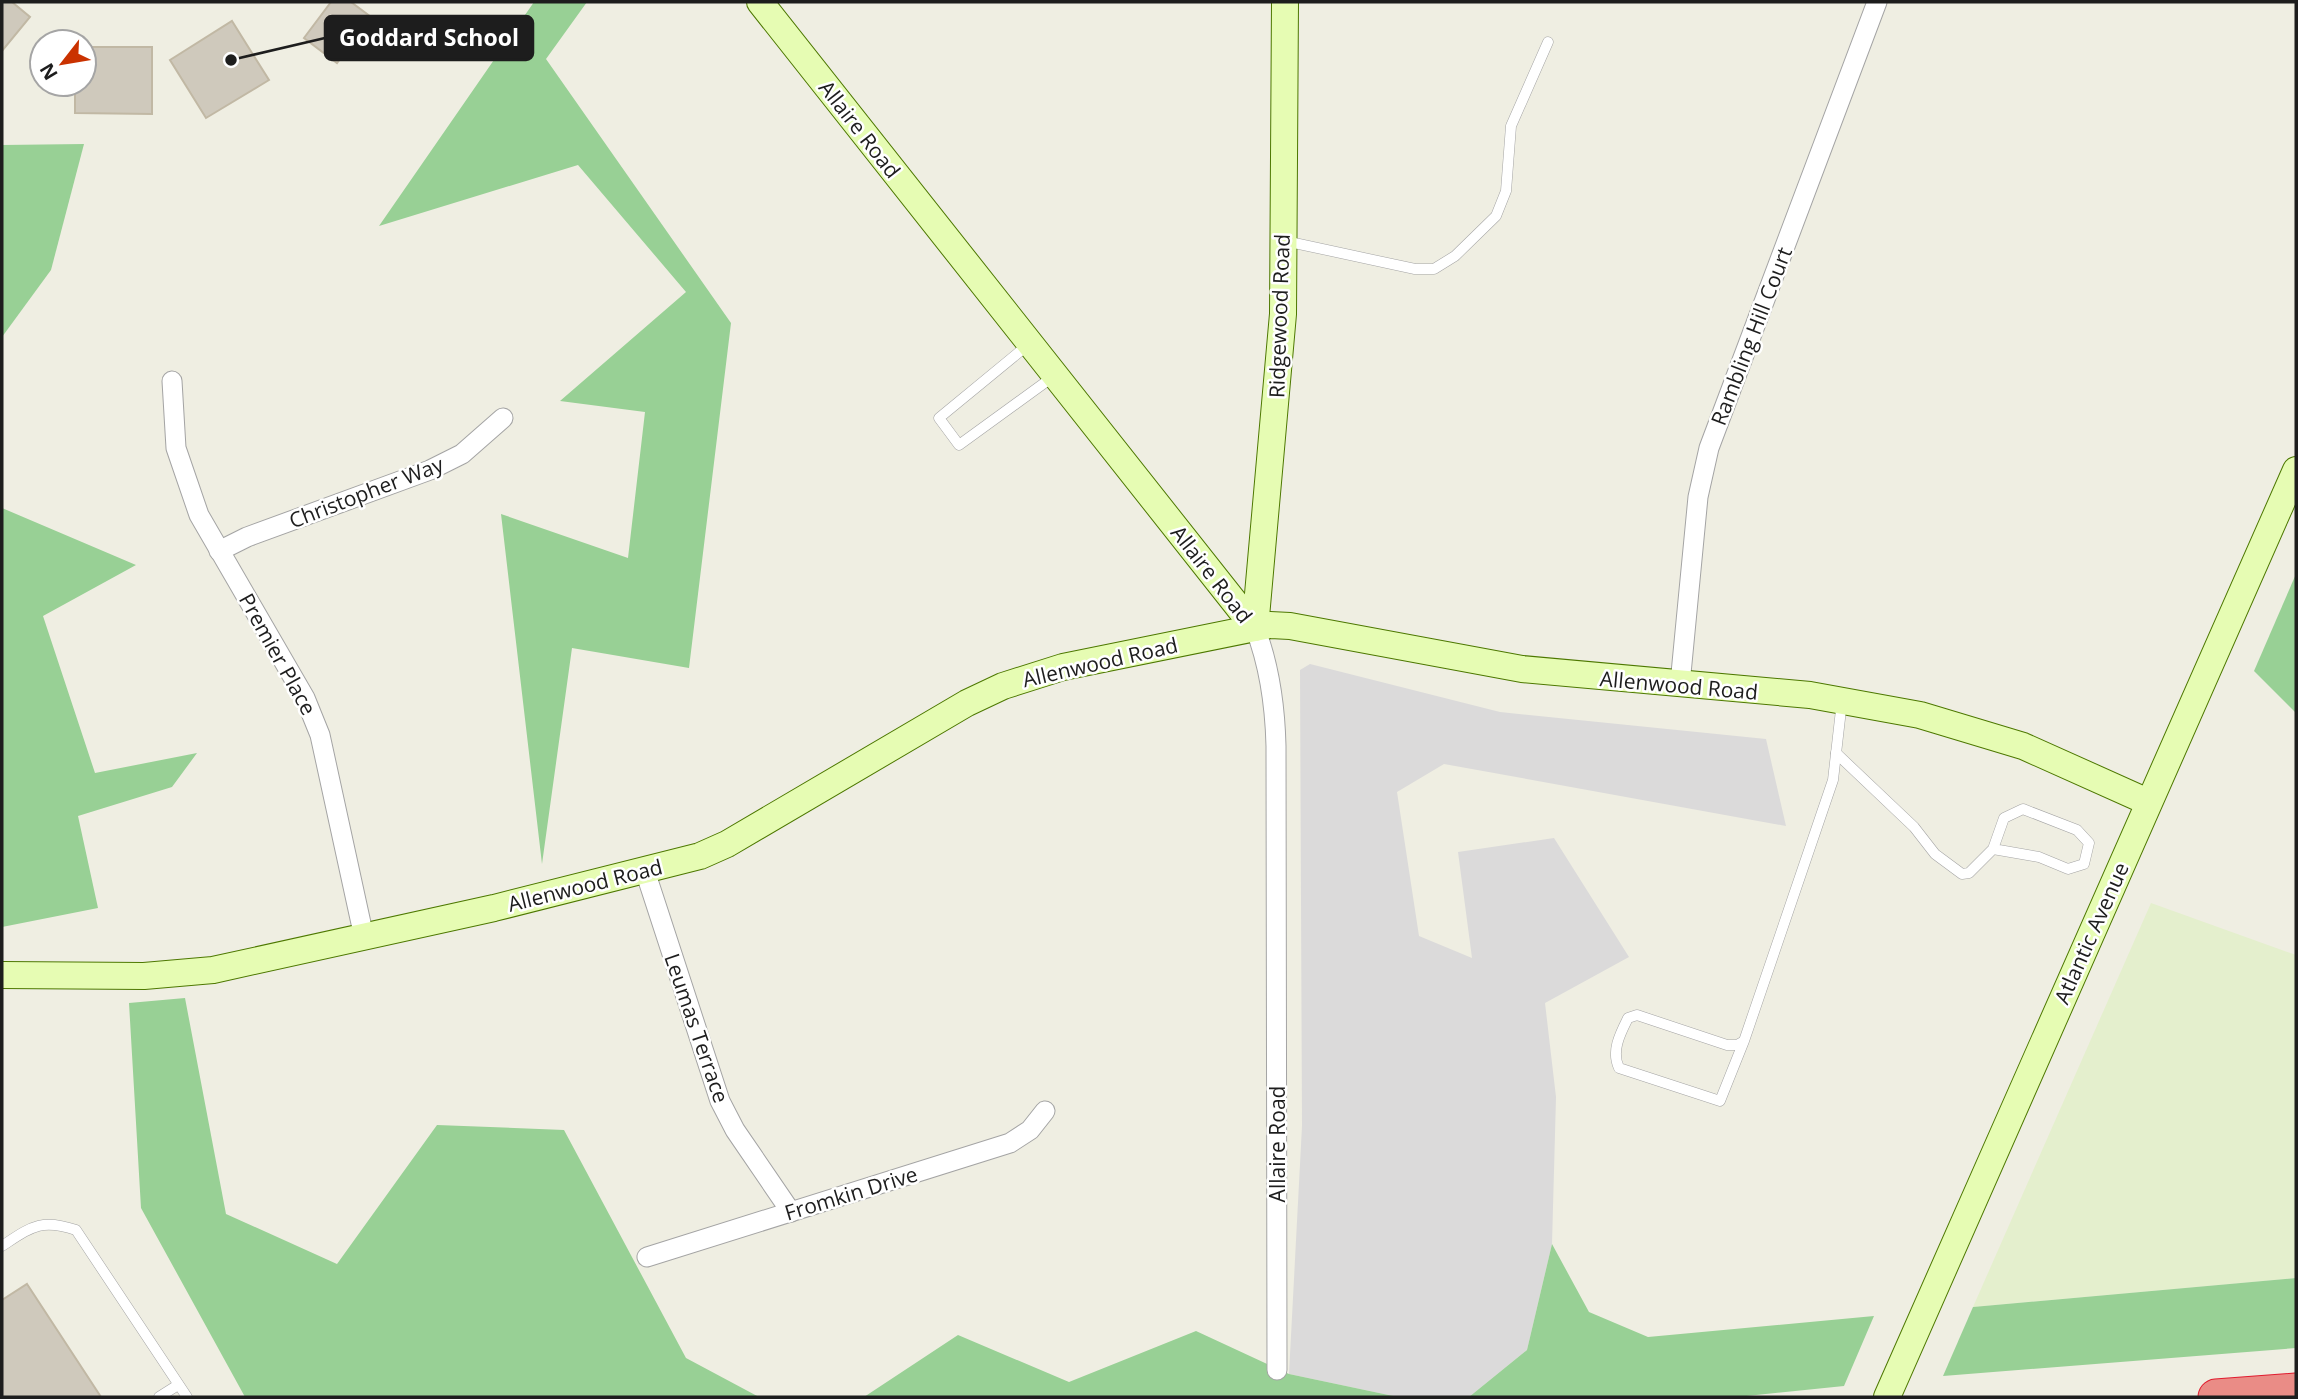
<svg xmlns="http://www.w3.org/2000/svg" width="2298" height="1399" font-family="'Open Sans',sans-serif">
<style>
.residential{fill:#dbdada}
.farmland{fill:#e4efcd}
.forest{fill:#98d095}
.building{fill:#cfc9bc;stroke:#c1b8a4;stroke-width:2}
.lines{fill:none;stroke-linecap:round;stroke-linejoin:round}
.lane-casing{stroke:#a4a4a4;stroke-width:11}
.street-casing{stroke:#a4a4a4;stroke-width:21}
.secondary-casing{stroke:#4d7800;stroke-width:28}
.highway-casing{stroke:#e01c2f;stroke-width:37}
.lane{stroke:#fff;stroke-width:10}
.street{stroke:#fff;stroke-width:19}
.secondary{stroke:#e6fcb3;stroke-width:26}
.highway{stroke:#ea8c86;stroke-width:35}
.labels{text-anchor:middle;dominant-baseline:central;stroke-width:5;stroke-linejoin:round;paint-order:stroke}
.street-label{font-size:21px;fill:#1d1d1d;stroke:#fff}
.leader{fill:none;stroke:#1d1d1d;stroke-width:2.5}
.callout-dot{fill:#1d1d1d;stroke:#fff;stroke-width:2.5}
.callout{fill:#1d1d1d;stroke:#1d1d1d;stroke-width:2.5}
.callout-label{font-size:23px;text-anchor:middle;font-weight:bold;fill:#fff}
</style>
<rect width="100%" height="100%" fill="#efeee2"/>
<polygon class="residential" points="1310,664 1500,712 1766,739 1786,826 1444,764 1397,792 1419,936 1472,958 1458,852 1554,838 1629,957 1545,1003 1556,1097 1552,1244 1527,1350 1469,1397 1398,1397 1289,1374 1302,1126 1300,670"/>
<polygon class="farmland" points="2151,903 2296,955 2296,1278 1973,1307"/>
<g class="forest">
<polygon points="534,2 587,2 546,59 731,323 689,668 572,648 542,864 501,514 628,558 645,412 560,401 686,292 578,165 379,226"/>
<polygon points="84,144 51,270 2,337 2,145"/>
<polygon points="2,508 136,565 43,616 95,773 197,753 172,787 78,816 98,908 2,927"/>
<polygon points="2296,574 2296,713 2254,671"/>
<polygon points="185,998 226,1214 337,1264 437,1125 564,1130 686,1358 759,1397 245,1397 141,1208 129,1003"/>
<polygon points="1552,1244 1589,1312 1648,1337 1874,1316 1844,1386 1737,1397 1469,1397 1527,1350"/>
<polygon points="2296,1278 2296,1348 1943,1376 1973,1307"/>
<polygon points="1196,1331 1289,1374 1398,1397 864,1397 958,1335 1069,1382"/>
</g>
<g class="building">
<polygon points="2,2 12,2 30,17 2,51"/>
<polygon points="331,2 351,2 371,17 337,63 304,38"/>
<polygon points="232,21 269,80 206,118 170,60"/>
<polygon points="84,47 152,47 152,114 75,113 75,84 84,84"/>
<polygon points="27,1284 101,1397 2,1397 2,1300"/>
</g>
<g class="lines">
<defs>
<g id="lane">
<polyline points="1285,241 1415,269 1434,269 1455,256 1496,216 1506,191 1511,126 1548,42"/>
<polyline points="1029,344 939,418 959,445 1054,376"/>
<polyline points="1836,753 1914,827 1935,854 1962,874 1969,873 1993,849 2039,857 2068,869 2084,864 2089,843 2077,830 2023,809 2004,818 1993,849"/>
<path d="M1744 1041 1720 1101 1619 1068C1611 1051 1620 1034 1628 1018L1637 1015 1727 1045H1737L1744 1041 1833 780 1842 701"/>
<path d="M2 1246C31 1227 41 1218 76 1230L187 1397"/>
<polyline points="159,1397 178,1385"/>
</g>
<g id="street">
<polyline points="172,381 176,448 199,515 305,698 320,735 364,937"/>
<polyline points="219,551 247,537 430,470 462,454 503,418"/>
<path d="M1255 628C1270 667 1275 705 1276 746L1277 1370"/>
<polyline points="1680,684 1698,497 1709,448 1877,2"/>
<polyline points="645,871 720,1101 735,1130 791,1212"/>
<polyline points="647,1257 1010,1143 1030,1130 1045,1111"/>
</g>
<g id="secondary">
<polyline points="760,2 1255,628"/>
<polyline points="1255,628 1283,314 1285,2"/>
<polyline points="2,975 144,976 213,970 494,908 700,856 727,844 967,703 1003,686 1063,667 1270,625 1290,626 1522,669 1810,695 1920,715 2023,746 2148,802"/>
<polyline points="1887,1397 2296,470"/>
</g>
<polyline id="highway" points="2216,1397 2296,1391"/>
</defs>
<use href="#lane" class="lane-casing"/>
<use href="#street" class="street-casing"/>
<use href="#secondary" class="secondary-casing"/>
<use href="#highway" class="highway-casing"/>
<use href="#lane" class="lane"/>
<use href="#street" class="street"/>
<use href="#secondary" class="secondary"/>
<use href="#highway" class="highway"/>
</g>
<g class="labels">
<g class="street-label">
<text transform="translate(860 129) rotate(52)">Allaire Road</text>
<text transform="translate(1279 316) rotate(-88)">Ridgewood Road</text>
<text transform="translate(1751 336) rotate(-69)">Rambling Hill Court</text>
<text transform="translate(366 492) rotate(-21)">Christopher Way</text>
<text transform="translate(1212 574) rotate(52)">Allaire Road</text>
<text transform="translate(278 654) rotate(61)">Premier Place</text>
<text transform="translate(1100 662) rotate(-13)">Allenwood Road</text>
<text transform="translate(1679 685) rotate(5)">Allenwood Road</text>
<text transform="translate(585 885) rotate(-14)">Allenwood Road</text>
<text transform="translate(2091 933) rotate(-66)">Atlantic Avenue</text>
<text transform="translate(697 1028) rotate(71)">Leumas Terrace</text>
<text transform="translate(1277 1144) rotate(-90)">Allaire Road</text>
<text transform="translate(851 1193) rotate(-17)">Fromkin Drive</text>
</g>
</g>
<path class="leader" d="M231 60L325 38"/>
<circle class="callout-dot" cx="231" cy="60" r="7"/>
<rect class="callout" x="325" y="16" width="208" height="44" rx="7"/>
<g class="callout-label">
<text x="429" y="46">Goddard School</text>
</g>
<rect width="2298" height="1399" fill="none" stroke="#1d1d1d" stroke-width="7"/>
<g transform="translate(63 63) rotate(239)"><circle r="33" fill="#ffffff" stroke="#a5a5a5" stroke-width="2"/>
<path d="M0-5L12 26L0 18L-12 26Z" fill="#ca3200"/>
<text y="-10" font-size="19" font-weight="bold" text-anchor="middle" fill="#1d1d1d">N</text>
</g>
</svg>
